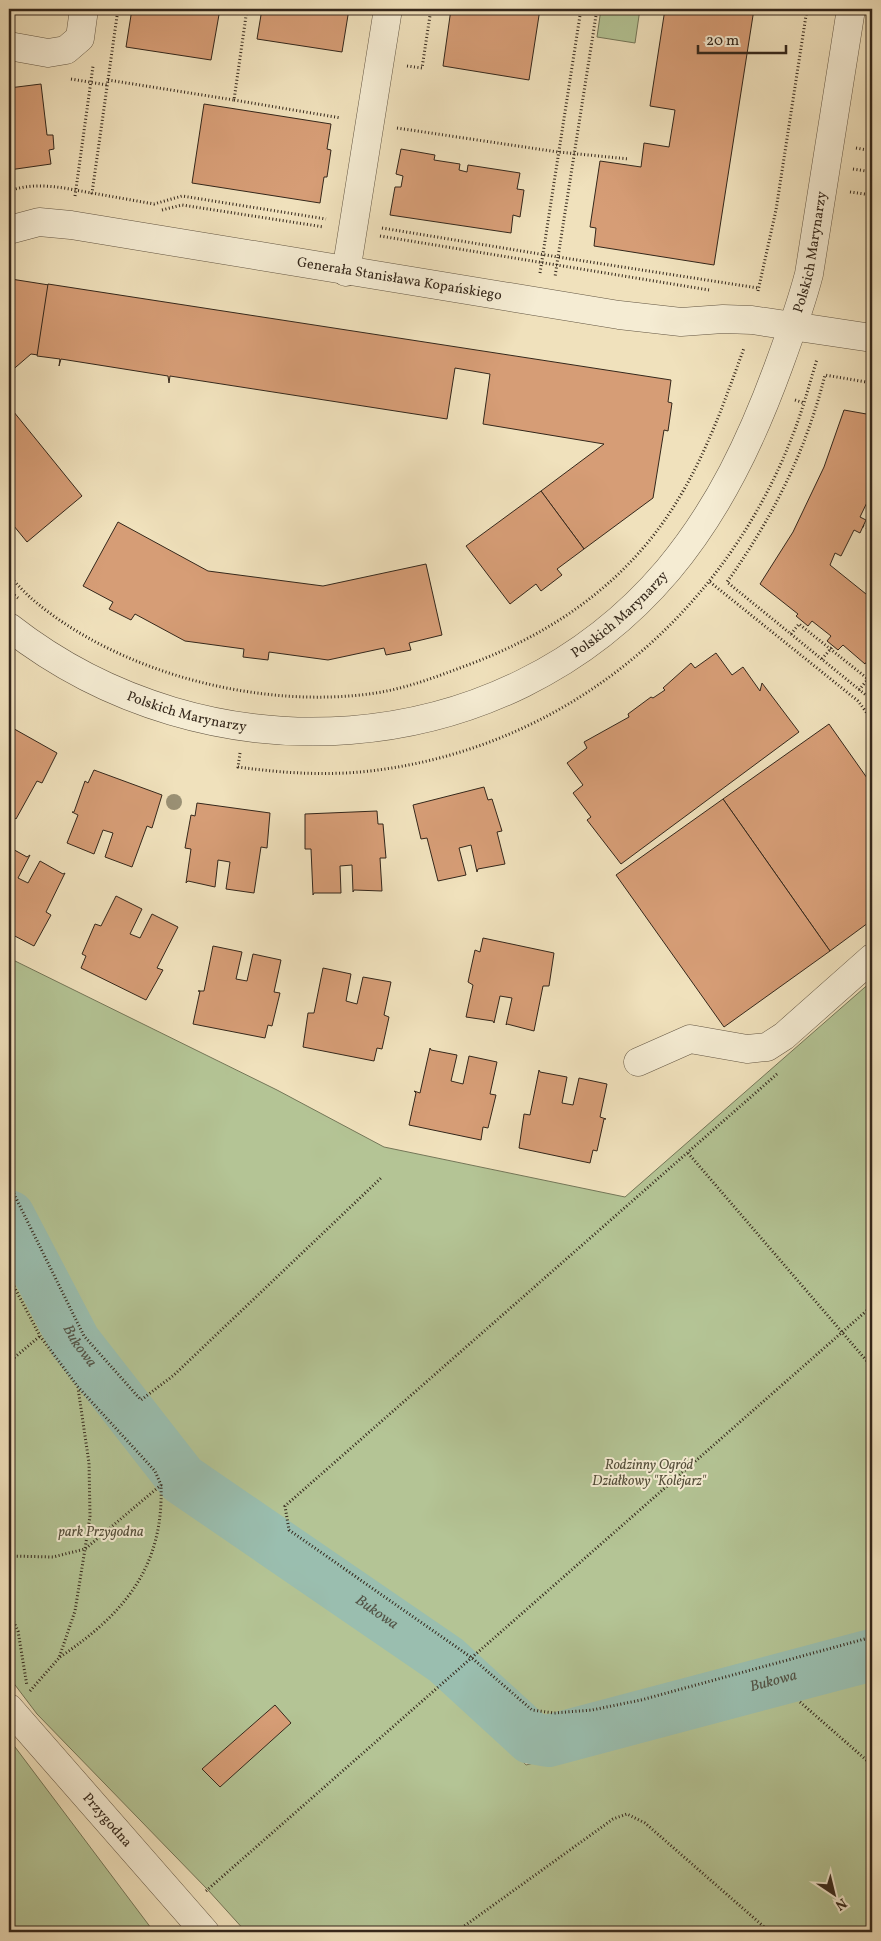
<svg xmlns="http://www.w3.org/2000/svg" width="881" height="1941" font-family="Vollkorn,serif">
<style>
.green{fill:#b4c495;stroke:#747658}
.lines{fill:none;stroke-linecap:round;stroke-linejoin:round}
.river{stroke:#9abeaf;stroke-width:52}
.building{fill:#d69d76;stroke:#34271b}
.minor-casing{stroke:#635643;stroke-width:29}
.path{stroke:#34271b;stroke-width:3;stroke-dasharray:1 2.5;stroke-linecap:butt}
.minor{stroke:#f5ecd3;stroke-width:28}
.tree{fill:#9a9074}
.labels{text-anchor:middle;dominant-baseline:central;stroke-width:4;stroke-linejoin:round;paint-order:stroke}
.street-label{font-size:14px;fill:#34271b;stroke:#f5ecd3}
.park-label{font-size:14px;font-style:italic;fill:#544e3a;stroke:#f5ecd3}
.water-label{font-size:15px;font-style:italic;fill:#535447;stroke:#f5ecd3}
</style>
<rect width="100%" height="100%" fill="#f0e1bc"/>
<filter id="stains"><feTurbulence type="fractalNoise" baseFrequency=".004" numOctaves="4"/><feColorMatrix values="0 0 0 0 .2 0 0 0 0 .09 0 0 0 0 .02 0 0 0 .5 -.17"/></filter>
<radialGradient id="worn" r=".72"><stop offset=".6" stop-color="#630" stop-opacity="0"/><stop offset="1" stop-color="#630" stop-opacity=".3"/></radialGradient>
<g class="green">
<polygon points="601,9 640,9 635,43 597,37"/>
<polygon points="9,958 277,1090 384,1147 625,1197 872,981 872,1645 598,1716 531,1721 508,1744 526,1765 872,1674 872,1932 246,1932 208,1890 37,1714 9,1677"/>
<polygon points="9,1739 154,1932 9,1932"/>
</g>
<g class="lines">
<path class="river" id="s1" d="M9 1216 75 1342 182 1479 446 1660 531 1738 548 1741 872 1655"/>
</g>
<g class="building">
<polygon points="132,9 220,9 211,60 126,47"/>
<polygon points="262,9 349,9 342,52 257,39"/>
<polygon points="451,9 540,9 529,80 443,66"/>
<polygon points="665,9 754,9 714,265 594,246 596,228 590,227 600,161 641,167 644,143 669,147 675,110 650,106"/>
<polygon points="41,84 47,135 53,135 54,149 49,150 51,164 9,170 9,88"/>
<polygon points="204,104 331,124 327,149 331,150 327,177 324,177 320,203 192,183"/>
<polygon points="401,149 435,155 434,160 460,164 459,170 467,172 468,165 520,173 517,189 524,190 520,217 513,215 511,233 390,215 395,187 401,187 403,176 396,174"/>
<polygon points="869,269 872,269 872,285 867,284"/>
<polygon points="11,279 49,285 38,355 31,354 9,373 9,280"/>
<polygon points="48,284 671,380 668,402 672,403 668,431 664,430 653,498 584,549 541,491 604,444 483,424 490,374 455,368 447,419 170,376 169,383 168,376 61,359 59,366 60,359 37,356"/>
<polygon points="9,406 82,496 27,542 9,520"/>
<polygon points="844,410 872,415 872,478 867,488 872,492 860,517 866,520 860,533 854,530 841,556 835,553 830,565 866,594 868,591 872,594 872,654 865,664 843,645 838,650 827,641 831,636 812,621 808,626 796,616 798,614 760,584 793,532 824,467"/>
<polygon points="541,491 584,549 557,569 562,575 541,591 536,584 510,604 466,546"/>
<polygon points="118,522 208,571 323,586 426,564 442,635 409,643 411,650 386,655 384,648 328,660 269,652 268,660 243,657 244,649 185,641 135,614 131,620 109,609 113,602 83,586"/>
<polygon points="716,653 732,675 743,667 760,691 762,683 799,732 621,864 587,820 591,817 573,793 583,785 567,763 587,748 584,742 629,717 628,714 651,697 653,698 665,690 663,688 691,663 695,668"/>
<polygon points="829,724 872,785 872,920 830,951 723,799"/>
<polygon points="9,726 57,753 42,783 37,781 16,819 9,813"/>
<polygon points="94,770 162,795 152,828 147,826 132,867 105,857 113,833 103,830 94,854 67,843 78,815 72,812 74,812 85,781 88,783"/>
<polygon points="484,787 488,800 492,799 502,831 497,832 505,864 478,869 477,872 471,845 459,848 466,875 438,881 427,838 421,839 413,805"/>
<polygon points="723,799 830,951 724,1027 616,875"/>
<polygon points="197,803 270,813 267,848 261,847 254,893 226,889 230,862 218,860 215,887 188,881 186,883 191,849 185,848 191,815 195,816"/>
<polygon points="377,811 378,824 383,824 386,858 380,858 382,891 354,890 353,892 352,865 340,866 341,893 314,893 313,895 311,849 305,849 305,814"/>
<polygon points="9,847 27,857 30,855 18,878 28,883 40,861 63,874 65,873 46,912 51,915 34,946 9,933"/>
<polygon points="116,896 142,909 130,934 140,938 152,914 178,927 157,968 163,970 146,1000 81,968 86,956 82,954 95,924 101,926"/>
<polygon points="483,938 554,953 549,986 543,986 534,1031 507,1024 506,1025 512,998 500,996 494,1023 493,1021 466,1017 473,985 468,982 475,950 480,952"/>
<polygon points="213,946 242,952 236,979 247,981 253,954 281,960 274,992 280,993 272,1026 268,1025 265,1038 193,1024 200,991 198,991 204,991"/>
<polygon points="323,968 351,974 346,1001 357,1004 363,977 391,982 384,1015 389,1017 382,1049 377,1048 374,1061 303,1047 308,1013 314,1013"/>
<polygon points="430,1048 431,1050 457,1055 451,1081 463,1084 469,1056 497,1062 490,1094 496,1095 488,1128 483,1127 481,1140 409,1125 416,1093 414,1091 420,1093"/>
<polygon points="539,1070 540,1072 567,1077 562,1103 573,1105 579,1078 607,1084 600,1117 606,1119 604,1119 597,1151 593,1150 590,1163 519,1148 524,1114 530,1115"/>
<polygon points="275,1705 291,1723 220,1787 202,1769"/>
</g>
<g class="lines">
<defs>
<g id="minor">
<polyline points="9,46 48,53 66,50 80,38 84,9"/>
<path id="s2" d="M9 230 39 222 71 225 619 315 681 322 723 319 752 320 872 338"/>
<polyline points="346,272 388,9"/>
<path id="s3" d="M9 627C207 782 502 766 668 570 719 509 752 439 779 365 790 335 801 305 809 274L851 9"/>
<polyline points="638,1062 690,1039 747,1049 767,1047 784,1036 872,958"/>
<path id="s4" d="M9 1708 205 1932"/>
</g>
</defs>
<use href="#minor" class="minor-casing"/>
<g class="path">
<polyline points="118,9 92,193 154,204 182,196 326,219"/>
<polyline points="597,9 558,257 758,288"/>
<polyline points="407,66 422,68 431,9"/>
<polyline points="71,79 107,85"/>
<polyline points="108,80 234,100 247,9"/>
<polyline points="234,100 341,118"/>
<polyline points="397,128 558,152 629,159"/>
<polyline points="856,148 872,151"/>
<polyline points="853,169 872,172"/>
<path d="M9 191C37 181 63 188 92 193"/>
<polyline points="850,192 872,195"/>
<polyline points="870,195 872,183"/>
<polyline points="75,196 93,66"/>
<polyline points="162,210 182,205 324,227"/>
<polyline points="382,228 558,257 555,277"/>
<polyline points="380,236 709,290"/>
<polyline points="540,273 581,9"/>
<polyline points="758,291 776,210 807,9"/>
<path d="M872 383 825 375C806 451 772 519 727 582L872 700"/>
<polyline points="795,400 804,403 817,359"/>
<polyline points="863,526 872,530"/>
<path d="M9 576C17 584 24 592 32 599 120 674 262 710 376 693 407 688 436 677 465 666 536 640 601 600 649 541 696 483 719 417 744 348"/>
<polyline points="710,582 858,701 872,720"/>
<polyline points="9,591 18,598"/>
<polyline points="791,634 799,624 868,679"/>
<polyline points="822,659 833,646"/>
<polyline points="859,690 868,679 872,679"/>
<path d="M240 753 238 767C282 773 326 776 370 771 577 747 742 599 804 403"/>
<polyline points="777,1074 285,1506 289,1530 472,1658 532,1710 554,1713 592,1710 641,1700 872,1637"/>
<polyline points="688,1153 872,1367"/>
<polyline points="9,1184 84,1336 141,1400 174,1375 382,1177"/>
<polyline points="9,1277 40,1336 78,1387 155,1471 161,1485 85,1549 53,1557 9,1556"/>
<polyline points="9,1362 40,1336"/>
<polyline points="9,1612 18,1631 27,1686"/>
<path d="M60 1657C124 1614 164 1567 161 1485"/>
<polyline points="30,1691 59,1658 75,1611 85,1549 90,1516 89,1463 78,1388"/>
<polyline points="800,1702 872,1765"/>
<polyline points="206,1891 872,1306"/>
<polyline points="464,1927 470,1932"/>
<polyline points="456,1932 613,1819 627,1814 645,1823 770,1932"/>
</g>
<use href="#minor" class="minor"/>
</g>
<circle class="tree" cx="174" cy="802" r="8"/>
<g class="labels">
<g class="street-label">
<text stroke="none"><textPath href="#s3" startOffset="1082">Polskich Marynarzy</textPath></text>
<text stroke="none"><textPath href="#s2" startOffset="396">Generała Stanisława Kopańskiego</textPath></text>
<text stroke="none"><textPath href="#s3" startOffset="664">Polskich Marynarzy</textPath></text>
<text stroke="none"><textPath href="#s3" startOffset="199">Polskich Marynarzy</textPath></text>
<text stroke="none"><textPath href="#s4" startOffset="149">Przygodna</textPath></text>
</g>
<g class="park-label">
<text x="649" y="1465">Rodzinny Ogród<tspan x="649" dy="16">Działkowy "Kolejarz"</tspan></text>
<text x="101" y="1532">park Przygodna</text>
</g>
<g class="water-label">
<text stroke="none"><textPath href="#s1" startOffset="148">Bukowa</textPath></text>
<text stroke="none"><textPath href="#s1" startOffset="552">Bukowa</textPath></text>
<text stroke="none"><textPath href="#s1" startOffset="1002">Bukowa</textPath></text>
</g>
</g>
<rect width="881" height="1941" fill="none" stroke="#f0e1bc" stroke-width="30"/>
<rect x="10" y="10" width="861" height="1921" fill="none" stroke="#34271b" stroke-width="2.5"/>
<rect x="15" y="15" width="851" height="1911" fill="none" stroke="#34271b"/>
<g transform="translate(834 1894) rotate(145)" stroke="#f5ecd3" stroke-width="4" paint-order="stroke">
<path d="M0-4L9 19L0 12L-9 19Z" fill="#34271b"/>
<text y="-8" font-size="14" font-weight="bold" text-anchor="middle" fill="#34271b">N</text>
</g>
<path d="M698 45v8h88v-8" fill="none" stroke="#34271b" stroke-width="2.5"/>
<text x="706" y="45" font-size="15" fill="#34271b" stroke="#f5ecd3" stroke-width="4" paint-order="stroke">20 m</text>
<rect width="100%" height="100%" filter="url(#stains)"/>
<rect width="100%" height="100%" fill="url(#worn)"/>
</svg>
